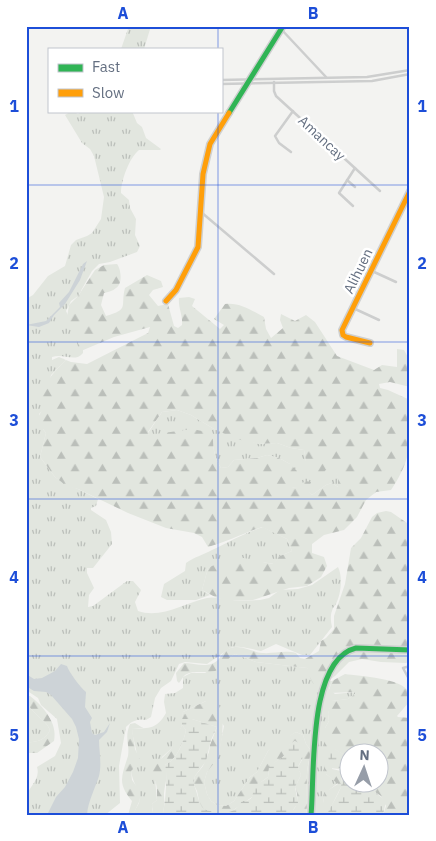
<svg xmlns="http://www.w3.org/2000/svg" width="436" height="841" font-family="'IBM Plex Sans',sans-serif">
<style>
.grass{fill:url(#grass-tufts)}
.forest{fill:url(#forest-firs);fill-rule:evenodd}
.wetland{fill:url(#wetland-marsh)}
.water{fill:#cdd3d7}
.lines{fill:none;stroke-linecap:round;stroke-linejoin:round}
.fast-casing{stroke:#cfd0d0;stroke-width:8}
.slow-casing{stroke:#cfd0d0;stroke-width:8}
.street{stroke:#cdcece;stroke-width:2.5}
.fast{stroke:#30b455;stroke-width:5}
.slow{stroke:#ff9f0a;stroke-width:5}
.grid{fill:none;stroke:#1d4ed8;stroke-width:1;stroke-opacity:0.55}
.labels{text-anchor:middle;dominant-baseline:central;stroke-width:5;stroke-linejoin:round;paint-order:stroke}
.street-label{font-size:14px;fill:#646f81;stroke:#fff}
.neatline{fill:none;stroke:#1d4ed8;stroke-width:2}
.grid-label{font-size:16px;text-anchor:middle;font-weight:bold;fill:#1d4ed8}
</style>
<defs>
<pattern id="grass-tufts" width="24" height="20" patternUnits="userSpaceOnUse" patternTransform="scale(1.25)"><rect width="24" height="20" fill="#e2e6df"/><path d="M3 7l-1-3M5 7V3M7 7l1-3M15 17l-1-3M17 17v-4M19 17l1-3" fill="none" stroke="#bbbfba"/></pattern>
<pattern id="forest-firs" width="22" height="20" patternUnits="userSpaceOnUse" patternTransform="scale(1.25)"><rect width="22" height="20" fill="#e2e6df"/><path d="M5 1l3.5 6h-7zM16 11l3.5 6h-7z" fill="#bbbfba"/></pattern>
<pattern id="wetland-marsh" width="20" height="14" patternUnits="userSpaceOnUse" patternTransform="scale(1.25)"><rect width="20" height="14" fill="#e2e6df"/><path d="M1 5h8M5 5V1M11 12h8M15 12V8" fill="none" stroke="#bbbfba"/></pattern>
</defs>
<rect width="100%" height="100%" fill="#f3f3f1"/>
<g class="grass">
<polygon points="129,26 151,26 144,49 121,49"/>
<path d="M72 111 78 114 82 111H132L137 123 142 127 146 138 161 149 160 150H139C129 158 121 181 121 193L129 200 130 208 136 219 135 235 140 246 137 252 110 262 99 264 92 271 78 296 71 301 66 311 83 348V353C75 363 64 353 52 357V360L59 357 66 360 51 375 44 409 39 414 43 429 46 433 40 457 55 477 68 486 78 489 98 499 96 506 91 508V510L106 520 111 532 112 544 93 568H87V573L94 588 89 595 88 607 93 606 127 581H133L141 590 135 602 138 611C161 619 185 603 207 598 214 596 223 600 231 599L234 601 260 600 269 598 280 590 298 589 312 585 338 567C343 577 341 594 336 604 333 609 334 605 332 611 330 616 331 622 332 627L310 655H302L276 644 261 651C225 643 236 646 207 664L185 662 179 664 171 681 161 688 155 698 151 717 146 720C139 718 131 721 126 727L119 766 120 803 105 815H26C26 809 25 803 26 798 28 787 41 780 37 767L55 756 61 743 57 719 41 705 38 698 26 690V299L33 295 48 276 65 266 71 245 76 240 87 236 92 233 101 219 104 197 94 156 90 149 82 143 65 115Z"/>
<path d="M177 410 191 415 214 429 259 444 277 443 291 448 304 450 306 461 326 470H336L338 479V487L332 483 326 485 312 495C306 489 300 487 291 488L290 464 279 458 267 455 257 458 234 460 228 467 221 468C215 458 213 450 213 438L175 432 150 436 148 433 162 412Z"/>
<path d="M263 527 287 539 292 551 280 556 274 564 262 562 208 568 202 590 210 595 196 600H167L161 597 164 584 185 571 186 563C194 557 203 555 212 550 229 542 244 533 263 527Z"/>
<path d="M235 654 256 662 307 668 321 686 330 681H332L329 689 335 694 356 692 355 694 348 699 332 701 328 714 329 721 325 728 326 774 338 783 325 793 323 803V815H306C309 794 303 773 312 752L306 744 303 735 296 732 268 751 257 772 250 777 234 801 226 806 217 805 211 801 207 794 204 782 207 772 218 757 224 726 206 701 183 712 182 725 178 736 171 749 162 757 155 779 157 800 152 804 153 814 133 815C134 811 137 807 139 803 141 793 132 781 131 771 144 762 132 741 132 729 150 728 157 729 166 713L164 702 165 694 175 693 183 688V677L191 673H205Z"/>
<path d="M26 704C30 706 31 710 35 713 41 720 46 721 50 730 46 740 35 743 26 742Z"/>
</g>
<g class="forest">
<path d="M117 264C121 269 123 284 116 288 113 291 108 292 104 293L101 305 106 316C130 309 120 307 125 288L147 275 161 281 163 287 153 290 149 295 158 306 168 304 174 326 178 328 182 325C183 315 178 308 179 298L189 297 195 299 192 306 220 329 224 325 214 319 225 304C239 302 251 310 264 317L266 329 271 338 283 328 280 320 281 314 295 321 306 315 315 322 337 356 374 370 382 365 397 367V349L404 350 410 361V387L390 382 379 384 380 388 388 390 410 400C410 439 414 456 391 490L376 492 366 500 357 517 344 530 324 535 312 544V553L324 557 327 566 321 577 307 586 289 588 253 600 230 601 217 598 202 590 208 568 218 563 238 557 273 564 280 556 292 551 287 539 262 527C244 533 227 542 208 547L202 537 194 533 166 528 128 513 78 489 68 487 55 477 40 457 46 433 43 429 38 430 35 425C38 416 43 410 45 401L41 395C46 380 55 371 66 360L71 362 87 364 148 333 150 327 114 337 81 351 67 317 69 305 78 296 95 270 104 265ZM177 410 191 415 214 429 236 439 259 444 277 443 291 448 304 450 306 461 303 469 310 473 319 475 326 470H335L338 479V487L332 483 326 485 312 495 308 491 311 482 305 481 298 487 292 488 296 480 297 471 290 464 279 458 267 455 257 458 234 460 228 467 221 468C215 458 213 450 213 438L207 432 192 429 149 435 148 432 162 412Z"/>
<path d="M386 511 391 512 410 525V648L405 649 410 654V661L406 663 381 662 362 659 349 662 335 676 321 686 314 685 311 680 307 668 256 662 235 654C225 659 226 667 215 671 205 674 191 669 184 676 182 678 181 681 179 683L177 681 176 673 184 663C195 663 208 669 218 660 221 657 223 651 228 649 240 643 251 652 262 653 274 654 283 650 296 653L300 658 305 659 319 651 321 641 326 638 334 629V616L345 584 351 548 361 538 372 517 377 513Z"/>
<path d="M345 674C359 676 404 678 409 693 410 696 410 699 410 701L397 716 398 717 410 718V815H383L386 806 381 796 375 792 374 784H378V754H348V757L334 749 332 769 341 771 342 785 327 815H323V803L325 792 338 784 326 774 324 767 325 728 329 721 328 714 331 701 348 699 355 694 356 692 328 693 332 681Z"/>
<path d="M26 696H30C43 706 58 723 54 741L37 753H26V742C35 743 46 740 50 730 46 721 41 720 35 713 31 710 30 706 26 704Z"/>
<path d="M206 701H214L218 703 223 717 222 738 218 758 207 772 204 782 207 794 211 801 217 805 226 806 234 801 250 777 257 772 268 751 277 743 296 732 303 735 306 744 312 752C303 772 309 793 306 815H293V810C299 804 298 794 295 787L301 775 298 767 302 760 295 741 287 747 284 756C275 763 268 765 268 777L257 785 252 797 232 811 223 814 204 810 200 805 197 791 193 783 195 776 203 766 209 752 210 745 217 727 192 719H182L183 712Z"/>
<path d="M135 723 143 728 132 729 135 749 141 762 131 771 132 780 137 787 140 795 139 802 133 815H128L132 801C127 795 122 788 122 780 122 772 126 763 128 756 130 743 124 739 130 724Z"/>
<path d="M182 725 186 730C183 744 177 759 165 765 169 774 165 783 164 793 164 802 165 803 163 813L151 815 153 811 152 804 157 800C157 791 158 781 151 775V769L171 749Z"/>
</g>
<g class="wetland">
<path d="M182 719H192L217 727 211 740 206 761 195 776 193 783C197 790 197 798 201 805 203 810 206 810 211 811 224 813 234 815 242 801 257 801 250 791 257 784 260 782 265 780 268 777L269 766 284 756V748L295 741 299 743 305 753 298 767 301 775 295 787 298 803 293 810V815H158L163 813C165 804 168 773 165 765 177 759 183 744 186 730L182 725Z"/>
<path d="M330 746 348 757V784H374L375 792 386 801 383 815H327C332 800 349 785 339 769L330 768 328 755Z"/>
</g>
<g class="water">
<polygon points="87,261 80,280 65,304 54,315 49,323 39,327 26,325 46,321 60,307 59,303 69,292 83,264"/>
<path d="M61 664 67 666C69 672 80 687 86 692L85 707 92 718 90 722 92 733 95 735 104 732 110 723 107 732 99 740C99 751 102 764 99 776 95 789 88 801 87 815H47L56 797 65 787 73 772 78 758 79 739 76 727 72 719 51 695 46 692 34 691 26 686V674L34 679 42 678 55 671Z"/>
</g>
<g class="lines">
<defs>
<g id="fast">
<polyline points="229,113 283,26"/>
<path d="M311 815C315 775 307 660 356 648L410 650"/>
</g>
<g id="slow">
<polyline points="166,301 176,290 198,247 203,174 210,144 229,113"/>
<polyline points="370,343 346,337 343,335 342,330 410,191"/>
</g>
</defs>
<use href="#fast" class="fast-casing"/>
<use href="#slow" class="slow-casing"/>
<g class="street">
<polyline points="281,29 326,77"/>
<polyline points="221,80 367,77 410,70"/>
<polyline points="274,82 274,91 276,96 380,191"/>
<polyline points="221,84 372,81 410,74"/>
<polyline points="291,152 279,143 275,136 293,111"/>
<polyline points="347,180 355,187"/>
<polyline points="353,206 339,193 355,168"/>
<polyline points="201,212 274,274"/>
<polyline points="372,271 396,282"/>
<polyline points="353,308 379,320"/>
<polyline points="410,666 403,668 410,681"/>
</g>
<use href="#fast" class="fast"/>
<use href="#slow" class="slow"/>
</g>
<path class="grid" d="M218 26V49M218 111V815M26 185H410M26 342H410M26 499H410M26 656H410"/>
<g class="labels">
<g class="street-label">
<text transform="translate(322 138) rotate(43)">Amancay</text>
<text transform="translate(358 271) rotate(-64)">Alihuen</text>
</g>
</g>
<rect width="436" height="841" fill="none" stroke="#ffffff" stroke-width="55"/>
<rect x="48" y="48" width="175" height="65" fill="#ffffff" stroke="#c1c5cd"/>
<rect x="58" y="64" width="25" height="8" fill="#30b455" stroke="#c1c5cd"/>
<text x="92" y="72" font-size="15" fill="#646f81">Fast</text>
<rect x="58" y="89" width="25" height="8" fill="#ff9f0a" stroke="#c1c5cd"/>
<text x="92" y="98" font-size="15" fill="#646f81">Slow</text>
<g transform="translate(364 768) rotate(3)"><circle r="24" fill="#ffffff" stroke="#c1c5cd"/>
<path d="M0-4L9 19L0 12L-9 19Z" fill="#969da8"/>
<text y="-8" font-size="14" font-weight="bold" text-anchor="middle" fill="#646f81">N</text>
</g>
<rect x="28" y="28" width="380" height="786" class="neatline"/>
<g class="grid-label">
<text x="123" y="19">A</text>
<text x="313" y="19">B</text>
<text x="14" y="112">1</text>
<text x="422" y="112">1</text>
<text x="14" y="269">2</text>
<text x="422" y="269">2</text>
<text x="14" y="426">3</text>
<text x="422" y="426">3</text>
<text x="14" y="583">4</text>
<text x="422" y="583">4</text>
<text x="14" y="741">5</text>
<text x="422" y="741">5</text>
<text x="123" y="833">A</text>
<text x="313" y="833">B</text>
</g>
</svg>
